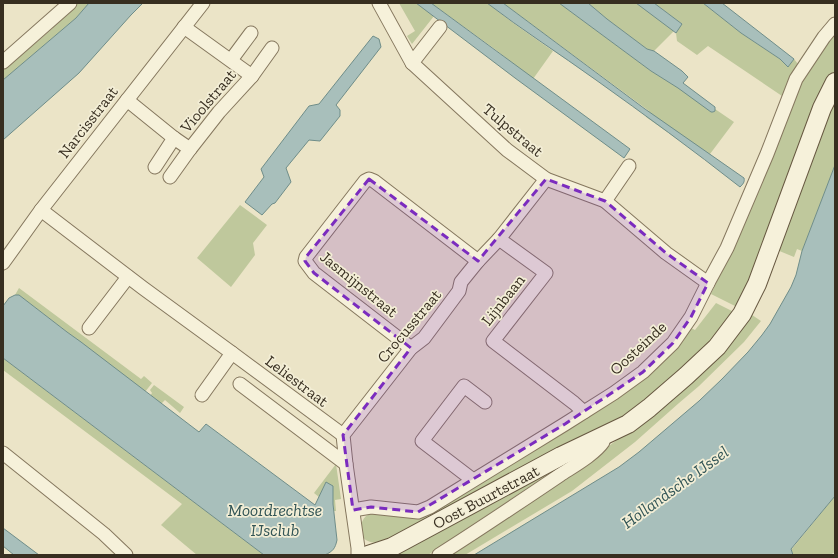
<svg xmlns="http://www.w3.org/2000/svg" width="838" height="558" font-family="'Zilla Slab',serif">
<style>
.green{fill:#bfc89c}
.water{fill:#a8bfbb;stroke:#6f8d89}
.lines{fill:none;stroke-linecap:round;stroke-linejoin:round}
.street-casing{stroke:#85775e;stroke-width:15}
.secondary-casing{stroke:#675841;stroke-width:20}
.street{stroke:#f6f1da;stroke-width:13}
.secondary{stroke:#f6f1da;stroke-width:18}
.marked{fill:#7b2cbf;fill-opacity:0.2;stroke:#7b2cbf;stroke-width:3;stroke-dasharray:8 5;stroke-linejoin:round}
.labels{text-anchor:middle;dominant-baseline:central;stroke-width:3.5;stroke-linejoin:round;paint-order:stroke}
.street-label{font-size:16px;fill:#372e20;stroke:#f3eed6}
.water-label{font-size:17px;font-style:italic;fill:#315455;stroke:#f3eed6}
</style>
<rect width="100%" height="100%" fill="#ebe4c7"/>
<g class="green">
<polygon points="75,3 89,3 76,18 3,80 3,68 34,39 37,42 53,28 50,25"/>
<polygon points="399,3 416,3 434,16 412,44 407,36 415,31"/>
<polygon points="431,3 487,3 516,25 553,51 533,79 496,50"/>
<polygon points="503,3 559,3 651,71 715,111 715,109 734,122 707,158 693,150 646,117 649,111"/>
<polygon points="588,3 636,3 674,31 654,51 647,49 607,19"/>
<polygon points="654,3 703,3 741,33 780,59 788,67 794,59 798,64 782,96 708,46 697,55 677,41 676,33 682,24"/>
<polygon points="835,32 835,74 748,283 737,307 711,294 750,209 805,73"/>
<polygon points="835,97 835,165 802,251 797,249 794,257 777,250"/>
<polygon points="240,205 267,225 253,243 255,255 231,287 197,258"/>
<polygon points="19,288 141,379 144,376 152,383 145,392 19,295 15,295"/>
<path d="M716 303 736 313 722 331 635 412 387 542C381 542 373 544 368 541 359 538 359 522 366 516 368 515 370 514 372 513L415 517 523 454 691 328 695 330Z"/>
<polygon points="749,313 761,321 744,342 699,386 679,403 635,442 572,491 465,555 447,555 593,458 659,408"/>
<polygon points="3,358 264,555 197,555 161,525 182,504 3,370"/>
<polygon points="154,385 184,407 180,413 165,400 161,404 150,396 152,393 150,390"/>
<polygon points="577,455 428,555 385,555"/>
<polygon points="336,464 341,499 335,500 336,511 334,511 333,504 326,482 319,497 314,493"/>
<polygon points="835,496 835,552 830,555 793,555 791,550"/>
</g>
<g class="water">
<polygon points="89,3 143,3 131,15 79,73 3,140 3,80 76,18"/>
<polygon points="416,3 431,3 630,149 624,158 515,78"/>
<path d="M487 3H503L645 109 744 178C745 182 743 184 740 187 693 150 645 115 596 80 560 54 522 30 487 3Z"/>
<polygon points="559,3 588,3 607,19 647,49 654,51 682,71 688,77 683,83 715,107 715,111 713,112 711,112 678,88 651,71"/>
<polygon points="636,3 654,3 682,24 676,33"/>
<polygon points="703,3 722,3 794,59 788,67 780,59 741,33"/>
<polygon points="373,36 379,39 381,47 336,105 340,110 340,116 320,141 309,140 286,168 291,182 275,203 272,204 262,215 245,202 264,177 261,169 309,106 319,104"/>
<polygon points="835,165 835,496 791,549 793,555 474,555 619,467 639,452 699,401 722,379 748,352 762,335 770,324 791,287 796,275 802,251"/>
<path d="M15 295H19L67 332 81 342 199 432 206 424 315 505 326 482 333 486V504L337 540C335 549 333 551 325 555H264L3 358V306L9 298Z"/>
<polygon points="3,528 39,555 14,555 3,546"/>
</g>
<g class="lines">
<defs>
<g id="street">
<polyline points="379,3 412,63 507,150 546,179 605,201 666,253 708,283"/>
<polyline points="184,27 252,76"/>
<polyline points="231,60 251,33"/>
<polyline points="3,62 70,3"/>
<polyline points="412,63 440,27"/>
<polyline points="127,100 174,138 190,149"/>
<polyline points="155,167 174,138"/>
<polyline points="170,177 190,149 219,112 252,76 272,48"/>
<polyline points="605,201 629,166"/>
<polyline points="41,210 143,288 232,353 343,435"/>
<polyline points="499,239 546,273 493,341 574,403 584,412"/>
<polyline points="3,263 41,210 203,3"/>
<polyline points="89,328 128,277"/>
<polyline points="411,348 314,273 305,261 306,257 365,181 369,179 374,181 478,261"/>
<polyline points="240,384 346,464"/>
<polyline points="202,395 232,353"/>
<polyline points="3,453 104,534 126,555"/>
<polyline points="473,480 422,441 464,386 485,402"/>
<polyline points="353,510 371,507 418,512 430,507 565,424 614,393 643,372 673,343 691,317 708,283 727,248 767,154 796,79 824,37 835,24"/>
<polyline points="358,555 358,548 346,464 343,435 411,348 424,338 459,291 461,282 478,261 499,239 546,179"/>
<path d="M439 555C480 529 520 502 560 475 572 467 595 454 603 442L602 436"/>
</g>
<polyline id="secondary" points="368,555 392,547 561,456 628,424 649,408 686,376 717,347 742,314 757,284 822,108 835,82"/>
</defs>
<use href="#street" class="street-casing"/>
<use href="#secondary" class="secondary-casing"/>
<use href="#street" class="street"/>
<use href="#secondary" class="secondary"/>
</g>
<path class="marked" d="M369 179 478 261 546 179 605 201 666 253 708 283 691 317 673 343 643 372 565 424 418 512 371 507 353 510 343 435 411 348 314 273 305 261 306 257Z"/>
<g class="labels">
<g class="street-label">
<text transform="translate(208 101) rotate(-50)">Vioolstraat</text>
<text transform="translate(88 122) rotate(-52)">Narcisstraat</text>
<text transform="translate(513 130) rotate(40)">Tulpstraat</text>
<text transform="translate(359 284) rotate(39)">Jasmijnstraat</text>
<text transform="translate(503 300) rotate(-52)">Lijnbaan</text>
<text transform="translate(409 326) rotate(-50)">Crocusstraat</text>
<text transform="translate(638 348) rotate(-43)">Oosteinde</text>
<text transform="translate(297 381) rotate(37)">Leliestraat</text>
<text transform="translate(486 497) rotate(-28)">Oost Buurtstraat</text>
</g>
<g class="water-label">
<text transform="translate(675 487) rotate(-36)">Hollandsche IJssel</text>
<text x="275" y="510">Moordrechtse<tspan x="275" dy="20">IJsclub</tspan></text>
</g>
</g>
<rect width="838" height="558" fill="none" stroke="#372e20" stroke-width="8"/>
</svg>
